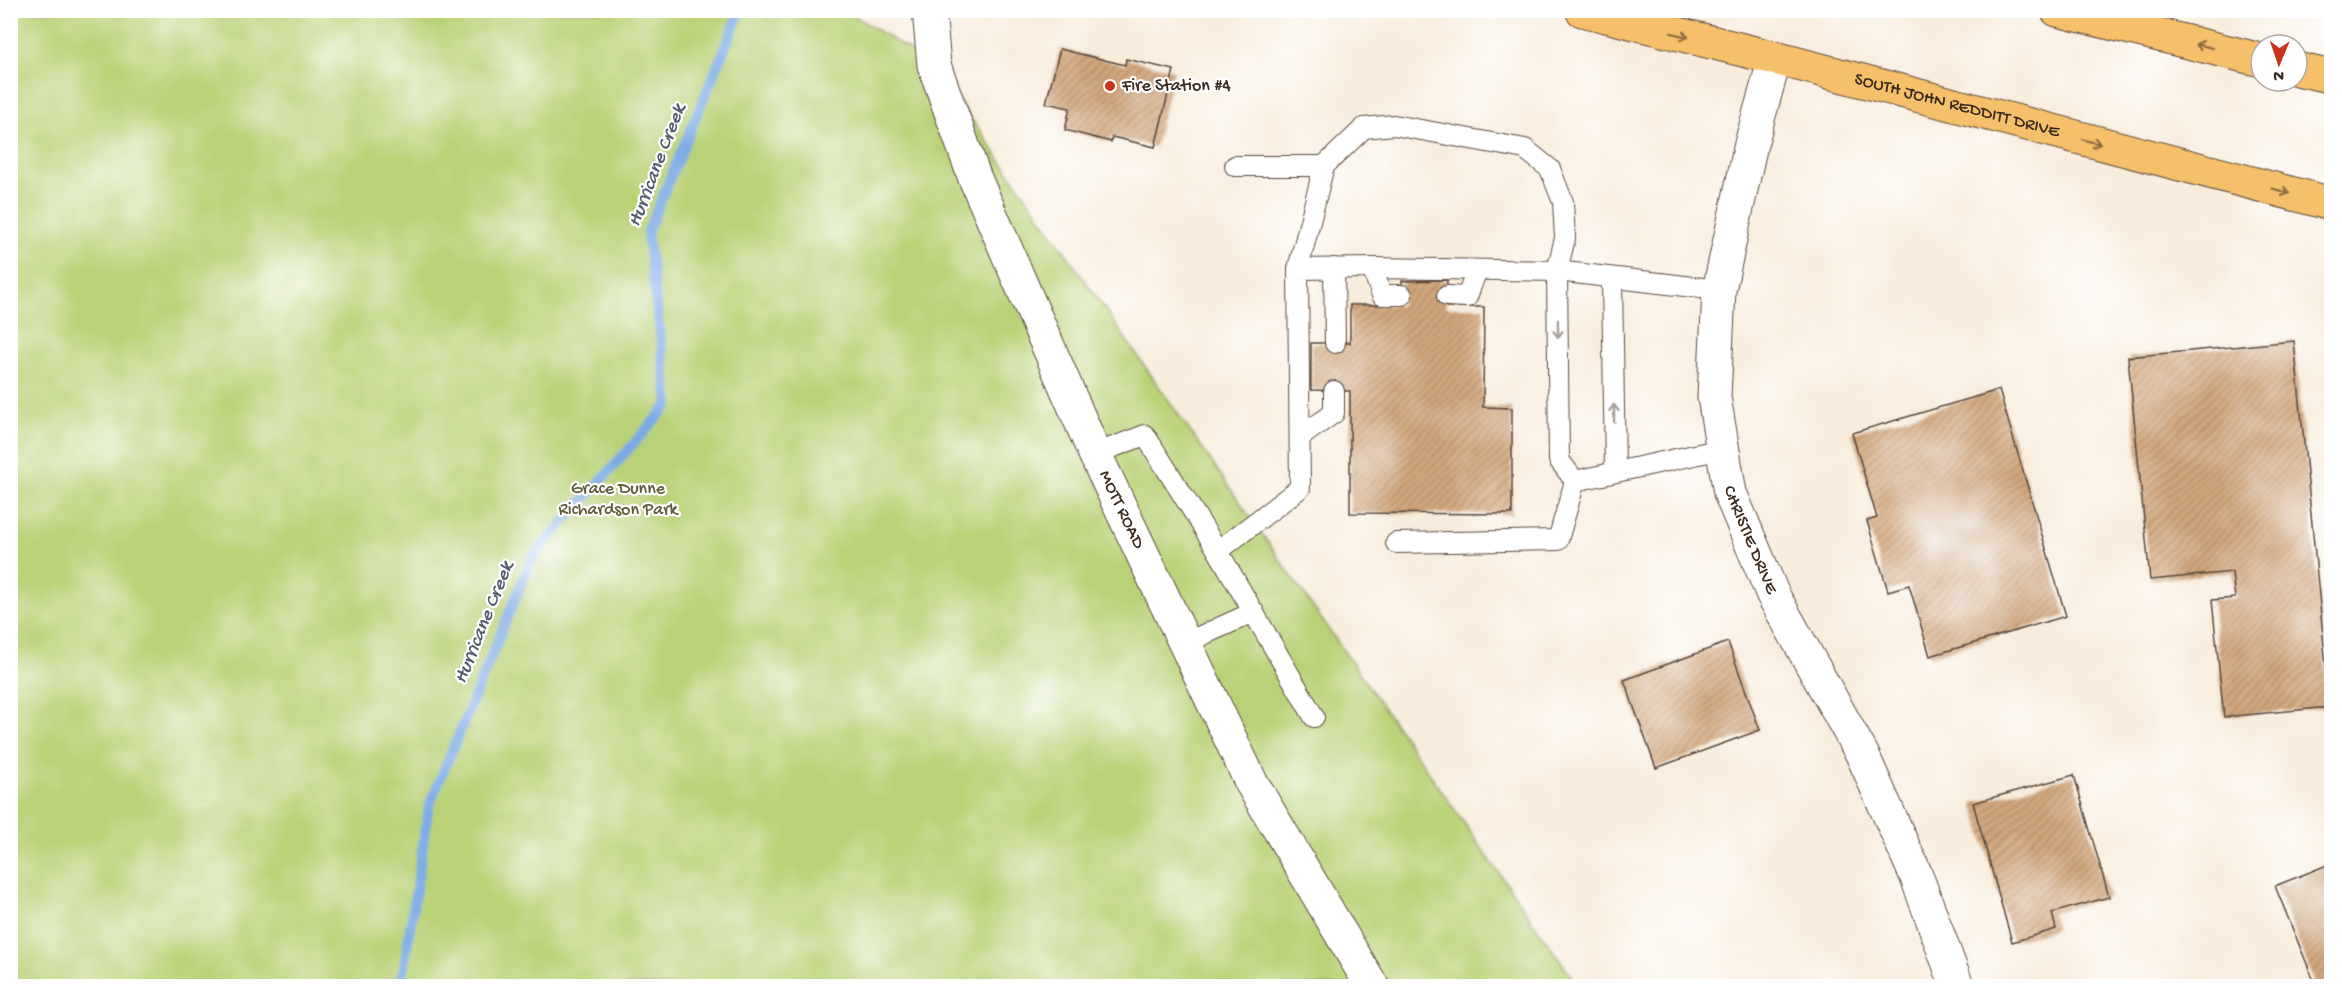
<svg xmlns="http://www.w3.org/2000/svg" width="2342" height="997" font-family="'Gochi Hand',sans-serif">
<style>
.green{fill:#bad277;stroke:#7a7e4a;stroke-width:1.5}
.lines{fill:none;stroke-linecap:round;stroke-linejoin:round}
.stream{stroke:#7baae5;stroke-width:10}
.building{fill:url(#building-hatch)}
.service-casing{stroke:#57473b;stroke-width:22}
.minor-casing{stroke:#57473b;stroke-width:35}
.trunk-casing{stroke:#57473b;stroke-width:35}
.service{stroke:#fff;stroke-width:20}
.minor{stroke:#fff;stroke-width:33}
.trunk{stroke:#f6c06b;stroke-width:33}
.oneway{stroke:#8f6e41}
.oneway2{stroke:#a79f9a}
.poi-dot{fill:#c8321e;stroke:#fff;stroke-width:2}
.labels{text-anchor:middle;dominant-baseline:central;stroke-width:4.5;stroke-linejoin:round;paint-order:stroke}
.poi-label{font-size:18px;fill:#3b2a1e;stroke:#fff;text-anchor:start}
.street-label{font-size:18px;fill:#3b2a1e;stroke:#fff}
.park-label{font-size:18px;fill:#615c39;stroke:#fff}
.water-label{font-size:20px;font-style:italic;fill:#555d6e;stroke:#fff}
</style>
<defs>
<pattern id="building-hatch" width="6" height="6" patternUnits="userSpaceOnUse" patternTransform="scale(1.5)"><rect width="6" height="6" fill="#d2a77d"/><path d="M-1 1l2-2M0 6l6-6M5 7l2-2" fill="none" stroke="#ac8866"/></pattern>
</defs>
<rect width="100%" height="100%" fill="#fff"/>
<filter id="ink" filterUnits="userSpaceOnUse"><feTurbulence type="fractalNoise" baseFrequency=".0167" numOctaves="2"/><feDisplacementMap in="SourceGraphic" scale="12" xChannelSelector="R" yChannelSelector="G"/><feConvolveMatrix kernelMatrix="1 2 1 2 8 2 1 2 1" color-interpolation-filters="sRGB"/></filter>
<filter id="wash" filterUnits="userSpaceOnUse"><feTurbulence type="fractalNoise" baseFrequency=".008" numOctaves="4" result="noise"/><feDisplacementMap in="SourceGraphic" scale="24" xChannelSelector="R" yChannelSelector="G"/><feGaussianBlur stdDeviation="1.35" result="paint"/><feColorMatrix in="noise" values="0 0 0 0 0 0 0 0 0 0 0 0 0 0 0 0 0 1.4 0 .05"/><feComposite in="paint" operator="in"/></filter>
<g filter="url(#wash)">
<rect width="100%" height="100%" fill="#f8eddd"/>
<polygon class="green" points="10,11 846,11 934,65 1578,986 11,986"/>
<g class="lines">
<polyline class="stream" points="401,986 429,806 532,558 669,404 647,233 741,10"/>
</g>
<g id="blocks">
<g class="building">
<polygon points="1060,49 1125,65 1126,59 1174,70 1155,147 1112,137 1111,142 1065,130 1070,108 1046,103"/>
<polygon points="1447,280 1446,307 1484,307 1483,407 1512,408 1512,514 1350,513 1350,391 1311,390 1311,343 1350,343 1350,305 1401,305 1402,281"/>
<polygon points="2294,341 2330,707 2224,717 2212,600 2235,598 2232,572 2150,580 2128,357"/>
<polygon points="1999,390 2066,616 1930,656 1909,585 1888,591 1867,521 1877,518 1852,433"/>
<polygon points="1728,642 1760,730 1656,768 1624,680"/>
<polygon points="2074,775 2109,897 2052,913 2056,929 2012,942 1973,803"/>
<polygon points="2332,863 2332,986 2316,986 2275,886"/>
</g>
</g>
</g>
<g filter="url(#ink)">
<use href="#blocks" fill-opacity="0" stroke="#57473b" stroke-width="1.5"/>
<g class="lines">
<defs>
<g id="service">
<polyline points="1235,166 1324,166"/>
<polyline points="1334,268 1335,343"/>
<polyline points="1372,268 1382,295 1402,295"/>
<polyline points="1298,269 1324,166 1364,128 1394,125 1525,149 1550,169 1563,202 1565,238 1557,271 1559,460 1575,481"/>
<polyline points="1612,279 1615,471"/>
<polyline points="1447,296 1467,297 1477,270"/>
<polyline points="1300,437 1334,413 1334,391"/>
<polyline points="1095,454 1145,435 1218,551 1314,717"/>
<polyline points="1396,543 1558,540 1575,481 1722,449"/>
<polyline points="1218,551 1300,488 1298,269 1372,268 1557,271 1719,290"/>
<polyline points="1185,643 1254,612"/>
</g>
<g id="minor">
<path id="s1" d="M929 10 934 65 974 176 1095 454 1251 782 1372 986"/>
<path id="s2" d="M1775 58 1751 144 1719 290 1714 397 1730 493 1773 595 1862 754 1916 875 1957 986"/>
</g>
<g id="trunk">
<path id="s3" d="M1582 10 1775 58 2332 204"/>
<polyline points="2057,10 2261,60"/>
<polyline points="2297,69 2332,77"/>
</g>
</defs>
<use href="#service" class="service-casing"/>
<use href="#minor" class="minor-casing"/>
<use href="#trunk" class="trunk-casing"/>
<use href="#service" class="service"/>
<use href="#minor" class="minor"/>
<use href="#trunk" class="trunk"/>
</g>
<defs><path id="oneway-shaft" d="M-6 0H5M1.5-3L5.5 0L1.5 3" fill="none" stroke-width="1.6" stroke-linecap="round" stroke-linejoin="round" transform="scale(1.5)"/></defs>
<g class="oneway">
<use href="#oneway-shaft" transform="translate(1680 35) rotate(14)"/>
<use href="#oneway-shaft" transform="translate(2204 46) rotate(-166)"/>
<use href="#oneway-shaft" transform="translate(2092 142) rotate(15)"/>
<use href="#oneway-shaft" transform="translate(2281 191) rotate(15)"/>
</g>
<g class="oneway2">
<use href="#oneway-shaft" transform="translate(1558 329) rotate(89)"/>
<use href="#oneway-shaft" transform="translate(1614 413) rotate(-91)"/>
</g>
</g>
<circle class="poi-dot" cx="1110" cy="86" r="6"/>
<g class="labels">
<g class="poi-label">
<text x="1122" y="86">Fire Station #4</text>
</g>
<g class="street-label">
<text stroke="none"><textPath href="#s3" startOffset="387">SOUTH JOHN REDDITT DRIVE</textPath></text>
<text stroke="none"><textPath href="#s1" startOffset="538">MOTT ROAD</textPath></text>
<text stroke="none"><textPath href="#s2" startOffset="494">CHRISTIE DRIVE</textPath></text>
</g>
<g class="park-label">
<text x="618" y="489">Grace Dunne<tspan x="618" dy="21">Richardson Park</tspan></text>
</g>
<g class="water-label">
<text transform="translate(658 166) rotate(-69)">Hurricane Creek</text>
<text transform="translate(485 623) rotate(-68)">Hurricane Creek</text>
</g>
</g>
<rect width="2342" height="997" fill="none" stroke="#fff" stroke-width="36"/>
<g transform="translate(2279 63) rotate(182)"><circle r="28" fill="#ffffff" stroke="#b1aaa5" stroke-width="1.5"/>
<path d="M0-4.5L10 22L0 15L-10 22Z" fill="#c8321e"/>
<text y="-9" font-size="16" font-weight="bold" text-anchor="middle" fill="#3b2a1e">N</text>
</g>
</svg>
